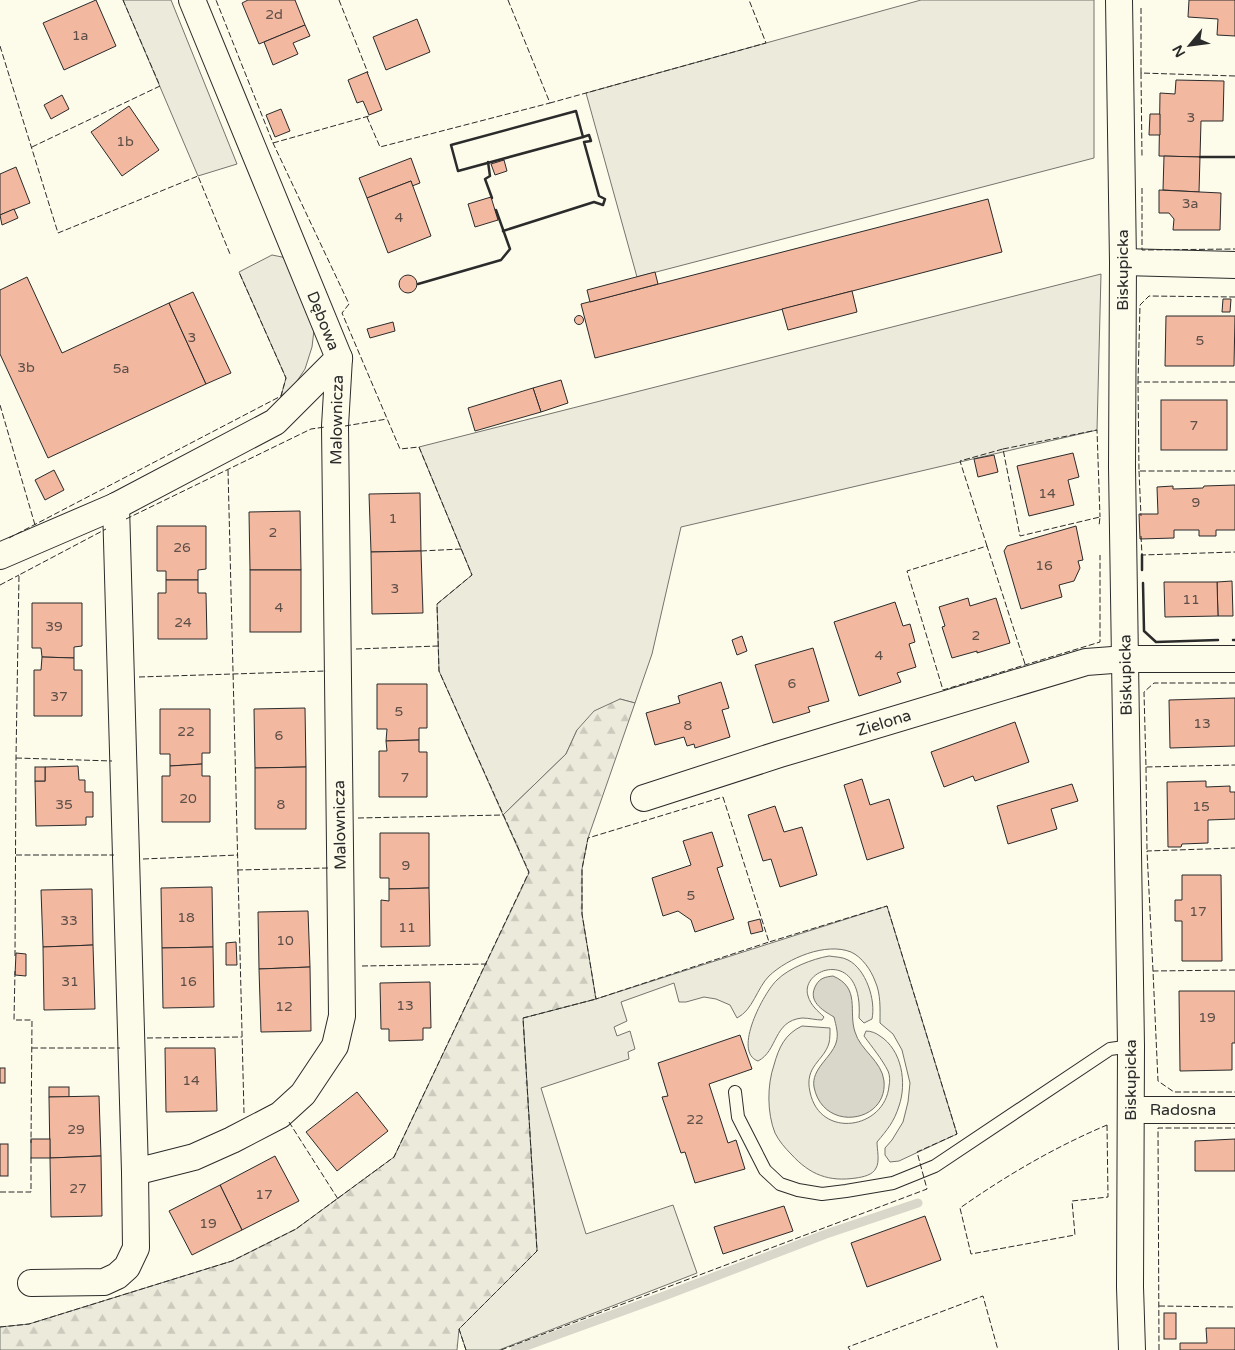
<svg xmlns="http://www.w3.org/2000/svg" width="1235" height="1350" font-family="'Varela Round',sans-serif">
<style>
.grass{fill:#ecebdb;stroke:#74746e}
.forest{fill:url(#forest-firs);stroke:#74746e}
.water{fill:#d8d7c9;stroke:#74746e}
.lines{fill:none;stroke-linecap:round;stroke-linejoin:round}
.stream{stroke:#d8d7c9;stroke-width:9}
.building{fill:#f2b8a0;stroke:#2b2b2b}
.service-casing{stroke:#2b2b2b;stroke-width:14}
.minor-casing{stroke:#2b2b2b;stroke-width:28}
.service{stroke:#fdfbea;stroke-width:12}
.minor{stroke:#fdfbea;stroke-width:26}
.fence{stroke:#2b2b2b;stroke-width:1;stroke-dasharray:6 2.5;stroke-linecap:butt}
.wall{stroke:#2b2b2b;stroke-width:2.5}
.labels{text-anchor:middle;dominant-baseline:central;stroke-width:4;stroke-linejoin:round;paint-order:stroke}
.number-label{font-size:14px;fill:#5d4e48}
.street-label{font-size:16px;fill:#2b2b2b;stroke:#fdfbea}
</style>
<defs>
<pattern id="forest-firs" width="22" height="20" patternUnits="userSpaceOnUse" patternTransform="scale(1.25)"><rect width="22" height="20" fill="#ecebdb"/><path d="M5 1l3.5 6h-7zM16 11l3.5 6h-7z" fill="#cbcabc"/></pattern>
</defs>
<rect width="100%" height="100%" fill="#fdfbea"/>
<g class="grass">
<polygon points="123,0 171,0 237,164 198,176"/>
<polygon points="921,0 1094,0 1094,158 637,277 586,93"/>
<polygon points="272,255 282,257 291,262 314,330 312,347 305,369 293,387 281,396 286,378 239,272"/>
<polygon points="1101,274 1097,430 681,527 652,654 635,703 620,699 577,730 566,754 503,815 439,671 437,604 472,575 419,447"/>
<path d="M887 906 957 1134 899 1161 890 1162 885 1155V1148L892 1140 903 1122 908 1102 910 1083 902 1050 893 1034 880 1023C880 1009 881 994 875 981 871 970 862 957 851 952 826 942 788 958 769 976 757 988 753 1010 737 1018L730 1005 716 999 704 997 686 1002H679L674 983 621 1002 627 1021 614 1027 617 1036 630 1031 635 1049 628 1052 629 1059 541 1088 586 1234 673 1205 697 1273 499 1350H466L459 1329 537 1251 523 1018 596 999Z"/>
<path d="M829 956C835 957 843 957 848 960 866 969 876 1000 872 1019L864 1023 859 1018C864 946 799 968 808 996 811 1006 818 1011 824 1017L822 1020C816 1020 809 1018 802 1018 773 1021 778 1051 758 1061 732 1052 764 992 777 980 789 968 812 959 829 956Z"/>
<path d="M802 1026 830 1028C830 1033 830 1039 829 1043 824 1061 804 1066 810 1092 820 1140 885 1129 889 1086 890 1082 890 1075 888 1071 882 1059 872 1047 864 1036L866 1031C871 1031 876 1033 880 1036 902 1050 907 1083 899 1106 894 1122 887 1130 877 1142 877 1149 880 1162 876 1168 873 1175 863 1177 856 1178 829 1182 810 1175 791 1154 785 1148 779 1141 775 1133 767 1113 767 1085 774 1065 779 1047 785 1034 802 1026Z"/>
</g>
<polygon class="forest" points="620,699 635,703 588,838 582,869 582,914 596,999 523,1018 537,1251 459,1329 457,1350 0,1350 0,1327 29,1324 232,1261 296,1229 394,1157 529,873 503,815 566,754 577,730 594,711"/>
<path class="water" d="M833 976C861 988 848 1011 855 1032 860 1050 882 1061 884 1081 888 1123 823 1133 814 1087 811 1069 831 1058 836 1043 839 1034 836 1026 834 1017 822 1010 807 1001 816 985 820 978 825 977 833 976Z"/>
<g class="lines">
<polyline class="stream" points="515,1350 664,1296 826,1234 918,1203"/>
</g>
<g class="building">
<polygon points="96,0 116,46 64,70 43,23"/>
<polygon points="248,0 295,0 305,25 259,44 242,3"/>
<polygon points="1189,0 1235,0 1235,36 1217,35 1218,19 1188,17"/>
<polygon points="417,19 430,52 386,70 373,37"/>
<polygon points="305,25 310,36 293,43 298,54 273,65 264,42"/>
<polygon points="367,72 382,110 369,115 363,101 357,103 348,80"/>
<polygon points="1176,80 1224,81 1223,121 1201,121 1200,157 1159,156 1160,93 1175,94"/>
<polygon points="62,95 69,109 51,119 44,105"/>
<polygon points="129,106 159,150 122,176 91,132"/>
<polygon points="281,109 290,131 275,137 266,115"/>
<polygon points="1150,114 1160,114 1160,135 1149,135"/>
<polygon points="1164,156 1200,157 1199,192 1163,190"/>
<polygon points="411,158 420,183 412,186 411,181 367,198 359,178"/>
<polygon points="504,160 507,171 495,175 491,164"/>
<polygon points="16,167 30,203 0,215 0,174"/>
<polygon points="411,181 431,236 388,253 367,198"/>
<polygon points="1159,190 1221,193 1220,230 1173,230 1174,219 1169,213 1159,213"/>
<polygon points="491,197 498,220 475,227 468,204"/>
<polygon points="988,199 1002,252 595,358 581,304"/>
<polygon points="14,209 18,218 2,225 0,215"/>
<polygon points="655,272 658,284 590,302 587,290"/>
<circle cx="408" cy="284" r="9"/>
<polygon points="27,277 62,353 169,303 206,384 48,458 0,354 0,290"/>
<polygon points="852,291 857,312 788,330 782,309"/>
<polygon points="193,292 231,373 206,384 169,303"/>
<polygon points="1223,299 1231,299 1230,312 1222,312"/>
<circle cx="579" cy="320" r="4.5"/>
<polygon points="1166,316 1235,316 1234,366 1165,366"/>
<polygon points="393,322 395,331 370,338 367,329"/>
<polygon points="561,380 568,403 541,412 533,388"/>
<polygon points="533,388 541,412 475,431 468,408"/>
<rect x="1161" y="400" width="66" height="50"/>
<polygon points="1073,453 1079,477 1068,480 1074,505 1029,516 1017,466"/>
<polygon points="994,455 998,472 978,477 974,459"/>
<polygon points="54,470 64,490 45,500 35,480"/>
<polygon points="1235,485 1235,530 1216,530 1216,536 1199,536 1199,530 1174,530 1174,538 1140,539 1139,514 1158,514 1157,487 1173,486 1173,489 1203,488 1204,486"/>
<polygon points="420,493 421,551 371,552 369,494"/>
<polygon points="300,511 301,570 250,570 249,512"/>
<polygon points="157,526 206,526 206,569 198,570 198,580 166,580 166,571 157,571"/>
<polygon points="1076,526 1083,560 1078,561 1080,568 1074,581 1059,585 1062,597 1021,609 1004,551 1007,546"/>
<polygon points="421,551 423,613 372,614 371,552"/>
<rect x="250" y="570" width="51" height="62"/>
<polygon points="166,580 198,580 198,593 206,593 207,639 158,639 158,593 166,593"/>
<polygon points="1232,581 1233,616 1218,616 1217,582"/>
<polygon points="1164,582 1217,582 1218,616 1165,617"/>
<polygon points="968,598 970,606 996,598 1010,643 977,653 977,651 952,658 942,627 945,626 939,607"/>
<polygon points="895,602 903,626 910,624 915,642 909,644 916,667 897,673 901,682 859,696 834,622"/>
<polygon points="32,603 82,603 82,646 74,647 74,658 42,657 41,648 32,648"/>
<polygon points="742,636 747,651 737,655 732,640"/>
<polygon points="813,648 829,701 808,707 810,712 773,723 755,665"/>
<polygon points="42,657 74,658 74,670 82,670 82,716 34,716 34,670 41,670"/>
<polygon points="721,682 729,708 722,710 730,737 695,748 694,744 687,746 684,737 655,745 646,713 680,703 678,696"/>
<polygon points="377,684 427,684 427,728 419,728 419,740 386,741 387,729 377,729"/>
<polygon points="1235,698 1235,746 1170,748 1169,700"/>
<polygon points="305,708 306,767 255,768 254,709"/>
<polygon points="160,709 210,709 210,753 202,753 202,764 170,766 170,754 160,754"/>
<polygon points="1015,722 1029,762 975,781 973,776 944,787 931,752"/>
<polygon points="419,740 419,752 427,752 427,797 379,797 379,751 387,751 386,741"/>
<polygon points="202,764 202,776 210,776 210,822 162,822 162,776 170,776 170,766"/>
<polygon points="78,766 79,780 85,780 85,792 93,792 93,817 86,817 86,825 36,826 35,781 45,781 45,767"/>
<rect x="35" y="767" width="10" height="14"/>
<polygon points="306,767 306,829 255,829 255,768"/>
<polygon points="862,779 870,805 889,799 904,848 867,860 844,785"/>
<polygon points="1206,781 1206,787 1230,786 1230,792 1235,792 1235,819 1208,820 1208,843 1182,844 1181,847 1168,847 1167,782"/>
<polygon points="1072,784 1078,801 1051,809 1057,829 1008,844 997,806"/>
<polygon points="775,806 784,832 802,827 817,875 780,887 771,859 763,861 748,815"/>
<polygon points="712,832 723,866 717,868 734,919 695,932 691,920 678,911 663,916 652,878 691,865 683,841"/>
<polygon points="380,833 429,833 429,888 389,889 389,878 380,878"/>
<polygon points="1182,875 1221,875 1222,961 1182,961 1182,921 1175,921 1175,900 1182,900"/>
<polygon points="212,887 213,947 162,948 161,888"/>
<polygon points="429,888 430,946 381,947 381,900 389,901 389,889"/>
<polygon points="92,889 93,945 43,947 41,890"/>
<polygon points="308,911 310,967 259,969 258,912"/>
<polygon points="760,919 763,931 751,934 748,922"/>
<polygon points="236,942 237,965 226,965 226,943"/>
<polygon points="93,945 95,1009 44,1010 43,947"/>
<polygon points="213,947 214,1007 163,1008 162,948"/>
<polygon points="16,953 26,954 26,976 15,975"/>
<polygon points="310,967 311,1031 261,1032 259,969"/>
<polygon points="430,982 431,1028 423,1028 423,1040 389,1041 389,1029 381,1029 380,983"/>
<polygon points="1179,991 1235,991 1235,1043 1232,1043 1232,1070 1180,1071"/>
<polygon points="740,1035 752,1069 709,1084 728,1143 736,1140 745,1169 695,1183 685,1152 681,1153 662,1097 668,1096 658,1063"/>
<polygon points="165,1048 215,1048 217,1111 166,1112"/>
<rect x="0" y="1068" width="5" height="15"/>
<rect x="49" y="1087" width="20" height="10"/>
<polygon points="357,1092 388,1131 337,1171 306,1132"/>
<polygon points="99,1096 101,1156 50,1158 49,1097"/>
<rect x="31" y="1139" width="19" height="19"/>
<polygon points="1235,1139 1235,1171 1195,1171 1195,1141"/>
<rect x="0" y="1144" width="8" height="32"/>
<polygon points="101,1156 102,1216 51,1217 50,1158"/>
<polygon points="275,1156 299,1201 242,1230 220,1185"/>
<polygon points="220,1185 242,1230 192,1255 169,1211"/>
<polygon points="784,1206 793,1231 723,1254 714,1227"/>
<polygon points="925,1216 941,1260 867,1287 851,1243"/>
<rect x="1164" y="1313" width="12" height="26"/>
<polygon points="1206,1328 1235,1328 1235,1350 1180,1350 1180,1343 1207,1343"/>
</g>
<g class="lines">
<defs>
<polyline id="service" points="735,1092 738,1117 765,1170 780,1184 798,1190 822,1194 846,1191 893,1183 935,1166 1110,1049 1131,1046"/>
<g id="minor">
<polyline points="1119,0 1123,262 1122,467 1131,1046 1130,1287 1132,1350"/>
<polyline points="1123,262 1235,265"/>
<polyline points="116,506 135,1172 194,1157 232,1140 280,1115 303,1094 335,1046 342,1016 335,426 339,358"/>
<polyline points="0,556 116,506 275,422 339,358 192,0"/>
<polyline points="644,798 780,754 1086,662 1126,659 1235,659"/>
<polyline points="1132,1110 1235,1110"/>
<polyline points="31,1283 104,1282 117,1276 127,1267 136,1248 135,1172"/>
</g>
</defs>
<use href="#service" class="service-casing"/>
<use href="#minor" class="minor-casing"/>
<use href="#service" class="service"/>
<use href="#minor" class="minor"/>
<g class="fence">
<polyline points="339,0 368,73"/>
<polyline points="508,0 550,103 766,43 749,0"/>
<polyline points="1141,8 1141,73 1235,76"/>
<polyline points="0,46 58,233 198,176 230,254"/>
<polyline points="1141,73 1142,157"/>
<polyline points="367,117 380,147 550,103"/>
<polyline points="273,143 369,116"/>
<polyline points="32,147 160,86 123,0"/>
<polyline points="1142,188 1142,250 1235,249"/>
<polyline points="1138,382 1140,305 1149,296 1235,297"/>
<polyline points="1235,382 1138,382 1139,471 1235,471"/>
<polyline points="0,405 35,525"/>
<polyline points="345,426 387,419"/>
<polyline points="1003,449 1097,430 1100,517"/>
<polyline points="228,470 244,1113"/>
<polyline points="1139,471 1141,516"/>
<polyline points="126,519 311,429 325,427"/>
<polyline points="1141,536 1142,555 1235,552"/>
<polyline points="9,538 281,396 286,378 239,272"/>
<polyline points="987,546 960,461 1003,449 1020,536 1100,517 1099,526"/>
<polyline points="421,551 461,549"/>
<polyline points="0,585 19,575"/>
<polyline points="356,649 438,646"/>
<polyline points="1025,664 987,546 907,571 943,690 1100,642 1100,555"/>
<polyline points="139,677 326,671"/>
<polyline points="1235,683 1154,683 1144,692 1146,767 1235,765"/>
<polyline points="16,758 112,761"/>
<polyline points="1146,767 1147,851"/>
<polygon points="723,797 769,942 596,999 582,914 582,869 588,838"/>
<polyline points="358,818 503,815"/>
<polyline points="16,855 114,855"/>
<polyline points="143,859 238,855"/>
<polyline points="237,870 328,868"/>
<polyline points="15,956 16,758 19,575 106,529"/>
<polyline points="362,966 487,964"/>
<polyline points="1235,970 1153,971 1158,1081 1174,1092 1235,1092"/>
<polyline points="15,971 14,1020 32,1020 31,1143"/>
<polyline points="1153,971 1147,851 1235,848"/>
<polyline points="147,1038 242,1037"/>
<polyline points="32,1048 120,1048"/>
<polyline points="289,1122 338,1199"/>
<path d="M1107 1125 1108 1197 1072 1201 1075 1235 971 1254 960 1208C1007 1175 1055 1147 1107 1125Z"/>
<polyline points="0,1192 31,1192 31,1155"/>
<polyline points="1159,1306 1235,1307"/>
<polyline points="0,1327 29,1324 232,1261 296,1229 394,1157 529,872 439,671 437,604 472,575 419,447 400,449 342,313 349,304 273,143 216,0"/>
<polyline points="466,1350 459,1329 537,1251 523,1018 596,999"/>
<polyline points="501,1350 927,1189 917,1152 957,1134 887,906 769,942"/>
<polyline points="850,1350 848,1347 983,1296 998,1350"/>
<polyline points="1159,1350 1158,1128 1235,1128"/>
</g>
<g class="wall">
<polygon points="576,111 583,137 458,171 451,145"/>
<polyline points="1200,157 1235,157"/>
<polyline points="488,162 490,176 485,179 492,198"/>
<polyline points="503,231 594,202 603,205 605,199 599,196 584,142 591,141 589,135 583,137"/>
<polyline points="418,284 501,260 510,249 496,210"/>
<polyline points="1142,555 1142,570"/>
<polyline points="1143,583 1144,631 1156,642 1218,640"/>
<polyline points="1233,640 1235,640"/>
</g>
</g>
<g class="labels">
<g class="number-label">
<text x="274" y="14">2d</text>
<text x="80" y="35">1a</text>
<text x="1191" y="117">3</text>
<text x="125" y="141">1b</text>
<text x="1190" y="203">3a</text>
<text x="399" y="217">4</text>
<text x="192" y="337">3</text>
<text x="1200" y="340">5</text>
<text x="26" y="367">3b</text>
<text x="121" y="368">5a</text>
<text x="1194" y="425">7</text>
<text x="1047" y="493">14</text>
<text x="1196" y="502">9</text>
<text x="393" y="518">1</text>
<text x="273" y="532">2</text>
<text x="182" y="547">26</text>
<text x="1044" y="565">16</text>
<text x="395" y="588">3</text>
<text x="1191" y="599">11</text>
<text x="279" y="607">4</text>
<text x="183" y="622">24</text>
<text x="54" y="626">39</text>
<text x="976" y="635">2</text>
<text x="879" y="655">4</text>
<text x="792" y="683">6</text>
<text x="59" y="696">37</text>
<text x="399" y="711">5</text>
<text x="1202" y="723">13</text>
<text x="688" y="725">8</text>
<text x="186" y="731">22</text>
<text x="279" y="735">6</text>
<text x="405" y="777">7</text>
<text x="188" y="798">20</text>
<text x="64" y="804">35</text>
<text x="281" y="804">8</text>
<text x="1201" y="806">15</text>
<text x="406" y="865">9</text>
<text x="691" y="895">5</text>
<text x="1198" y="911">17</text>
<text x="186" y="917">18</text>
<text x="69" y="920">33</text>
<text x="407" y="927">11</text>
<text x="285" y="940">10</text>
<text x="70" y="981">31</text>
<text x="188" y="981">16</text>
<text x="405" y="1005">13</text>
<text x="284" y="1006">12</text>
<text x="1207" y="1017">19</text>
<text x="191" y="1080">14</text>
<text x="695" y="1119">22</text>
<text x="76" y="1129">29</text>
<text x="78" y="1188">27</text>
<text x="264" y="1194">17</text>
<text x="208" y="1223">19</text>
</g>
<g class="street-label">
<text transform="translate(1123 270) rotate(-90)">Biskupicka</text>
<text transform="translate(323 321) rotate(68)">Dębowa</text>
<text transform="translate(337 420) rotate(-89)">Malownicza</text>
<text transform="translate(1126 675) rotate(-91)">Biskupicka</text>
<text transform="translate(884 723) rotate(-17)">Zielona</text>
<text transform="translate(340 825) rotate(-91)">Malownicza</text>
<text transform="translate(1131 1080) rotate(-90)">Biskupicka</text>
<text x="1183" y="1110">Radosna</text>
</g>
</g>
<g transform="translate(1190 45) rotate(241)" stroke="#fdfbea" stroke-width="4" paint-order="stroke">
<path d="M0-4L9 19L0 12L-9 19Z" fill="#2b2b2b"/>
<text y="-8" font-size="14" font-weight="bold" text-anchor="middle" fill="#2b2b2b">N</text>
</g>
</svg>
